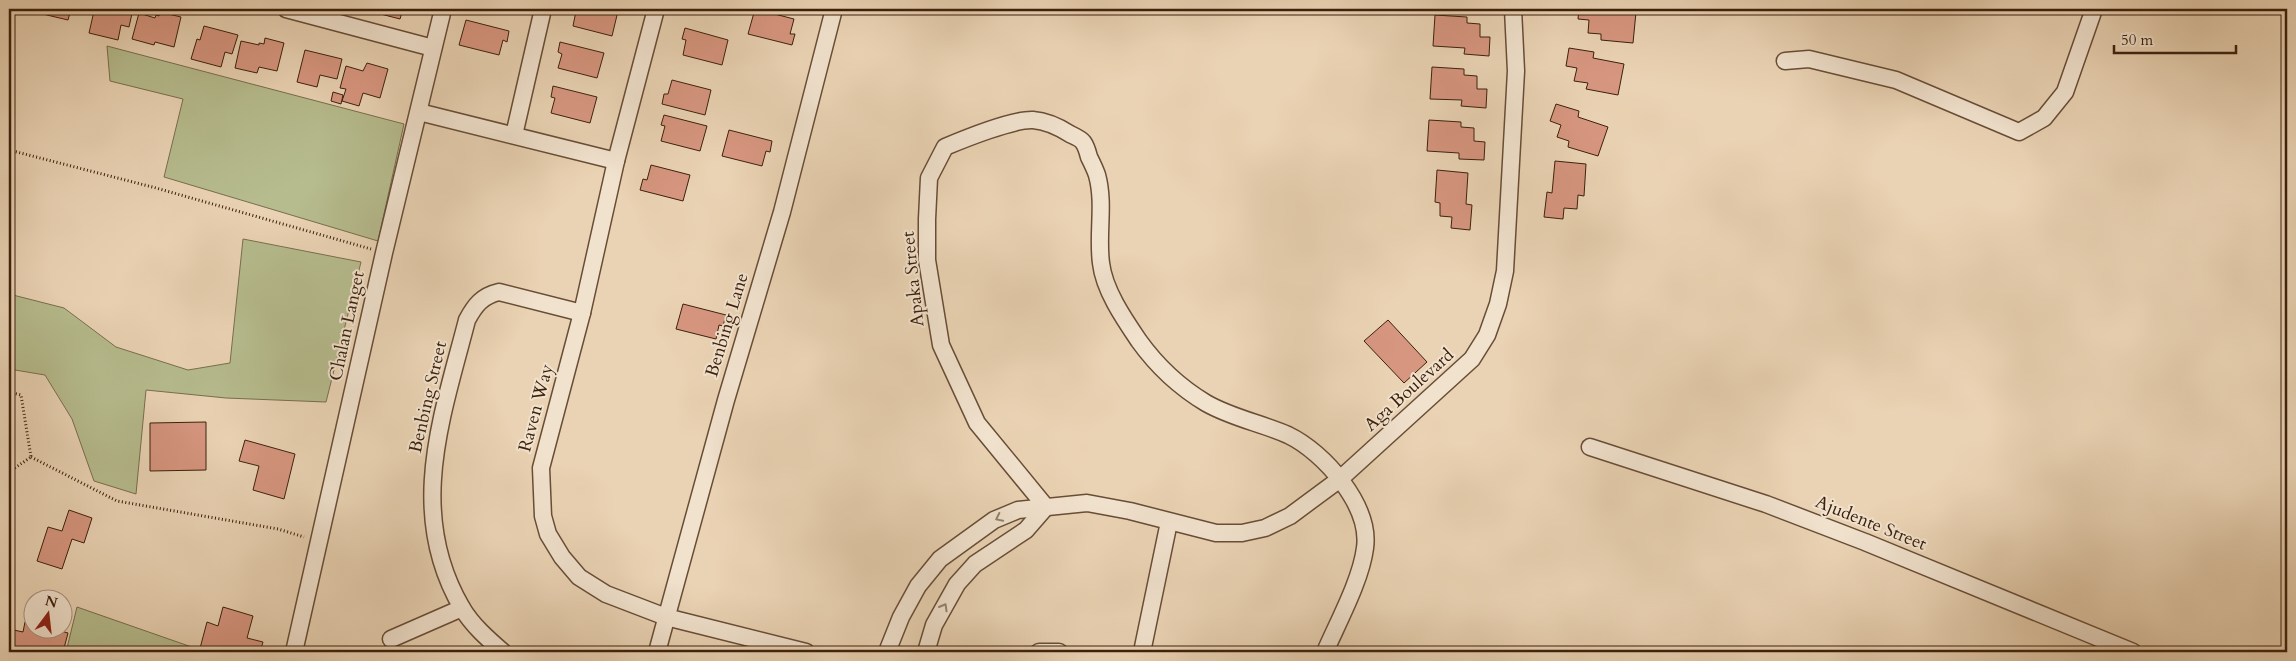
<svg xmlns="http://www.w3.org/2000/svg" width="2296" height="661" font-family="Cardo,serif">
<style>
.green{fill:#b6bc8e;stroke:#796e4d}
.building{fill:#d79680;stroke:#3c200c}
.lines{fill:none;stroke-linecap:round;stroke-linejoin:round}
.minor-casing{stroke:#684d36;stroke-width:19}
.path{stroke:#3c200c;stroke-width:3;stroke-dasharray:1 2.5;stroke-linecap:butt}
.minor{stroke:#f1e2ce;stroke-width:16}
.oneway{stroke:#96816d}
.labels{text-anchor:middle;dominant-baseline:central;stroke-width:4;stroke-linejoin:round;paint-order:stroke}
.street-label{font-size:18px;fill:#3c200c;stroke:#f1e2ce}
</style>
<rect width="100%" height="100%" fill="#ead3b4"/>
<filter id="stains"><feTurbulence type="fractalNoise" baseFrequency=".004" numOctaves="4"/><feColorMatrix values="0 0 0 0 .2 0 0 0 0 .09 0 0 0 0 .02 0 0 0 .5 -.17"/></filter>
<radialGradient id="worn" r=".72"><stop offset=".6" stop-color="#630" stop-opacity="0"/><stop offset="1" stop-color="#630" stop-opacity=".3"/></radialGradient>
<g class="green">
<polygon points="107,46 404,124 378,241 164,177 183,99 110,81"/>
<polygon points="243,239 361,262 326,402 226,398 146,390 136,494 94,481 72,419 45,375 9,369 9,294 64,308 116,347 188,370 230,363"/>
<polygon points="77,607 206,652 66,652"/>
</g>
<g class="building">
<polygon points="30,9 71,9 68,20 30,11"/>
<polygon points="98,9 133,9 129,27 121,25 118,40 89,33 94,11 97,12"/>
<polygon points="370,9 403,9 400,19 369,11"/>
<polygon points="572,9 618,11 612,36 573,26 576,11"/>
<polygon points="755,9 794,19 790,34 795,34 792,45 748,34"/>
<polygon points="1579,9 1636,12 1633,43 1601,40 1601,34 1588,33 1589,20 1578,19"/>
<polygon points="160,12 181,17 174,47 155,42 154,45 132,39 139,13 155,18 156,15 159,16"/>
<polygon points="1435,15 1467,17 1467,23 1480,24 1480,37 1490,37 1489,56 1464,54 1465,48 1433,46"/>
<polygon points="466,20 509,31 507,42 503,40 499,55 459,45"/>
<polygon points="204,26 238,35 232,54 225,52 221,67 191,59 197,39 200,40"/>
<polygon points="685,28 728,40 722,65 683,55 686,40 682,39"/>
<polygon points="265,38 284,43 277,71 259,67 257,73 235,68 241,41 259,45 259,43 264,44"/>
<polygon points="560,42 604,53 597,78 558,68 562,54 558,52"/>
<polygon points="1569,48 1594,52 1593,58 1624,64 1618,95 1586,89 1588,83 1574,81 1577,68 1566,66"/>
<polygon points="305,50 342,59 337,79 320,75 317,87 297,82"/>
<polygon points="367,63 388,69 380,98 363,93 359,106 342,101 346,89 340,88 346,66 363,71"/>
<polygon points="1432,67 1464,69 1464,75 1477,76 1477,89 1487,89 1486,108 1461,106 1462,100 1430,99"/>
<polygon points="672,80 711,90 705,115 662,104 664,94 668,94"/>
<polygon points="553,86 597,97 590,123 551,113 555,98 551,97"/>
<polygon points="333,92 343,95 341,104 331,101"/>
<polygon points="1556,104 1579,111 1578,117 1608,127 1598,156 1568,147 1569,141 1557,137 1561,125 1550,121"/>
<polygon points="664,115 707,126 700,151 661,141 665,126 661,125"/>
<polygon points="1429,120 1461,122 1461,127 1474,128 1474,141 1485,142 1484,160 1459,159 1459,153 1427,151"/>
<polygon points="729,130 772,141 770,152 766,151 762,166 722,156"/>
<polygon points="1555,161 1586,164 1584,196 1578,195 1577,209 1564,208 1563,219 1544,217 1547,192 1552,193"/>
<polygon points="651,165 690,175 683,201 640,190 643,179 647,180"/>
<polygon points="1437,170 1468,173 1466,204 1472,205 1470,230 1451,228 1452,217 1440,216 1440,203 1435,202"/>
<polygon points="683,304 726,315 723,326 719,325 716,339 676,329"/>
<polygon points="1388,320 1427,362 1404,383 1364,341"/>
<polygon points="206,422 206,470 150,471 150,423"/>
<polygon points="245,440 295,454 284,499 253,490 259,466 239,461"/>
<polygon points="69,510 92,518 84,543 72,539 62,569 37,561 48,527 62,531"/>
<polygon points="223,607 253,616 247,638 263,642 260,652 199,652 207,622 218,626"/>
<polygon points="25,622 32,624 32,628 50,628 68,633 63,652 9,652 9,629 23,632"/>
</g>
<g class="lines">
<defs>
<g id="minor">
<polyline points="286,9 433,48"/>
<polyline points="656,9 616,161 582,313 541,468 543,516 548,534 562,557 579,577 606,594 666,617 806,652"/>
<polyline points="1785,61 1809,59 1896,80 2019,132 2044,118 2065,92 2094,9"/>
<polyline points="419,112 616,161"/>
<polyline points="514,135 543,9"/>
<polyline points="1590,447 1766,504 1865,542 2133,652"/>
<path d="M1046 507 977 423 941 345 927 260V219L929 178 945 147C964 139 1014 119 1033 120 1046 121 1059 127 1070 134 1074 136 1081 139 1083 142 1086 146 1088 153 1089 157 1092 163 1095 169 1097 175 1105 204 1097 234 1101 263 1104 290 1124 319 1139 341 1157 366 1181 388 1206 403 1232 418 1261 423 1288 435 1324 452 1371 506 1365 548 1361 580 1338 622 1325 652"/>
<polyline points="391,639 462,608"/>
<polyline points="294,652 384,253 443,9"/>
<path d="M503 652C488 639 472 625 462 608 406 513 442 417 467 320 475 305 482 296 499 292L582 313"/>
<polyline points="657,652 726,400 782,212 834,9"/>
<polyline points="887,652 901,617 918,586 940,559 994,520 1018,510 1087,503 1130,511 1216,533 1242,533 1265,528 1290,516 1340,479 1472,359 1487,335 1498,304 1505,271 1516,71 1513,9"/>
<polyline points="926,652 934,625 957,584 975,564 1026,530 1046,507"/>
<polyline points="1039,652 1059,652"/>
<polyline points="1142,652 1169,522"/>
</g>
</defs>
<use href="#minor" class="minor-casing"/>
<g class="path">
<polyline points="9,150 156,188 371,249"/>
<polyline points="9,392 21,395 31,457"/>
<polyline points="31,457 117,501 278,529 304,537"/>
<polyline points="9,472 31,457"/>
</g>
<use href="#minor" class="minor"/>
</g>
<defs><path id="oneway-chevron" d="M-2-3.5L2.5 0L-2 3.5" fill="none" stroke-width="1.6" stroke-linecap="round" stroke-linejoin="round" transform="scale(1.25)"/></defs>
<g class="oneway">
<use href="#oneway-chevron" transform="translate(999 518) rotate(154)"/>
<use href="#oneway-chevron" transform="translate(944 607) rotate(-60)"/>
</g>
<g class="labels">
<g class="street-label">
<text transform="translate(913 279) rotate(-96)">Apaka Street</text>
<text transform="translate(727 325) rotate(-73)">Benbing Lane</text>
<text transform="translate(347 326) rotate(-78)">Chalan Langet</text>
<text transform="translate(1409 390) rotate(-42)">Aga Boulevard</text>
<text transform="translate(428 397) rotate(-77)">Benbing Street</text>
<text transform="translate(536 408) rotate(-75)">Raven Way</text>
<text transform="translate(1871 523) rotate(22)">Ajudente Street</text>
</g>
</g>
<rect width="2296" height="661" fill="none" stroke="#ead3b4" stroke-width="30"/>
<rect x="10" y="10" width="2276" height="641" fill="none" stroke="#3c200c" stroke-width="2.5"/>
<rect x="15" y="15" width="2266" height="631" fill="none" stroke="#3c200c"/>
<g transform="translate(48 614) rotate(15)"><circle r="24" fill="#f1e2ce" stroke="#a99480"/>
<path d="M0-4L9 19L0 12L-9 19Z" fill="#8f2418"/>
<text y="-8" font-size="14" font-weight="bold" text-anchor="middle" fill="#3c200c">N</text>
</g>
<path d="M2114 45v8h122v-8" fill="none" stroke="#3c200c" stroke-width="2.5"/>
<text x="2121" y="45" font-size="15" fill="#3c200c" stroke="#f1e2ce" stroke-width="4" paint-order="stroke">50 m</text>
<rect width="100%" height="100%" filter="url(#stains)"/>
<rect width="100%" height="100%" fill="url(#worn)"/>
</svg>
